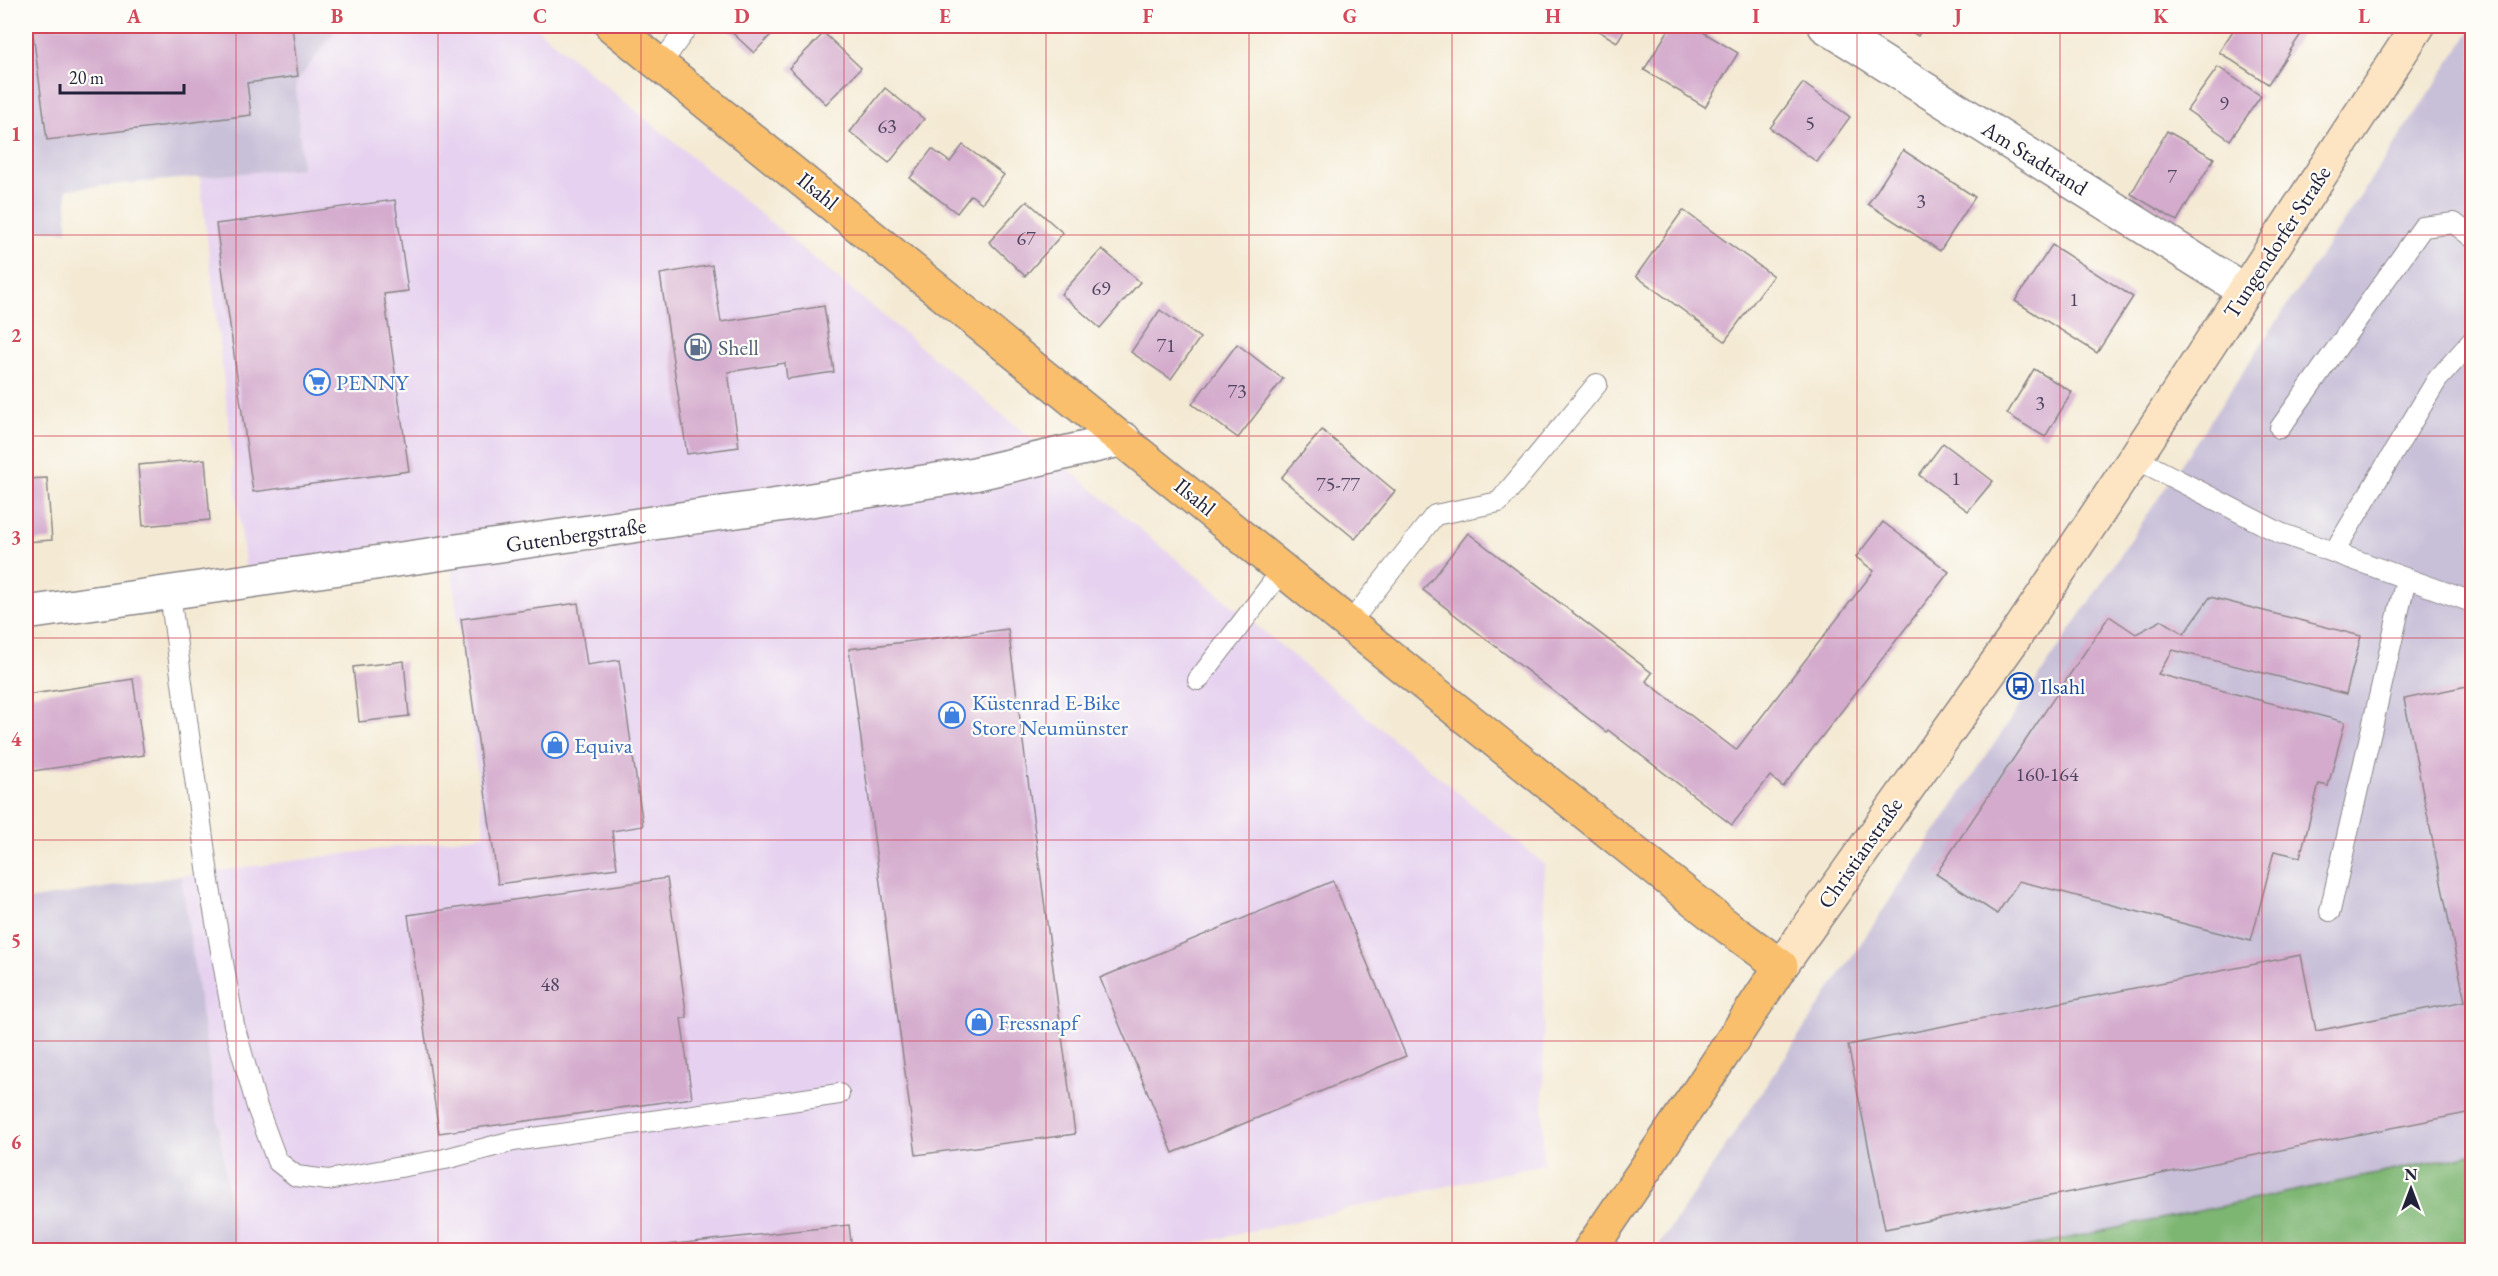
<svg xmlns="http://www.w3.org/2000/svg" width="2498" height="1276" font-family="'EB Garamond',serif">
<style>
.built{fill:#e6d2f0}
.industrial{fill:#c8bfd8}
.forest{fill:#7db572;stroke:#506c56;stroke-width:1.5}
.building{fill:#d4abcd}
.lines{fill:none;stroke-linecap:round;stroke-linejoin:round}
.lane-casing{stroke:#8b8688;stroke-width:22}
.street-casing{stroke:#8b8688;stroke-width:36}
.secondary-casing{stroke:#8b8688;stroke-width:36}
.primary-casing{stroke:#8b8688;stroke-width:36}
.lane{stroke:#fff;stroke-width:20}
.street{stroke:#fff;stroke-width:33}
.secondary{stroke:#fde5c4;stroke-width:33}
.primary{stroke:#f9bf6c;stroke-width:33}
.grid{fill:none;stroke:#d1495b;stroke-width:1.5;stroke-opacity:0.55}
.labels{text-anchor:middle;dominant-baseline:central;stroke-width:4.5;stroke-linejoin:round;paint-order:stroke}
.number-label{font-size:20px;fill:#4e4460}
.street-label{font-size:22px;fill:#22223b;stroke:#fdfcf7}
.service-label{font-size:22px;fill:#4e5e75;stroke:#fdfcf7;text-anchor:start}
.shop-label{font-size:22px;fill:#366cbe;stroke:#fdfcf7;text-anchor:start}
.transit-label{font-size:22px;fill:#164399;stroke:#fdfcf7;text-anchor:start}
.neatline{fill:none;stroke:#d1495b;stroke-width:2}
.grid-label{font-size:20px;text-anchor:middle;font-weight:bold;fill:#d1495b}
</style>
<rect width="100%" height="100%" fill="#fdfcf7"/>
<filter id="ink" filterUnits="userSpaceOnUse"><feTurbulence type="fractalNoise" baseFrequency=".0167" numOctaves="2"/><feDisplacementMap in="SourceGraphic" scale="12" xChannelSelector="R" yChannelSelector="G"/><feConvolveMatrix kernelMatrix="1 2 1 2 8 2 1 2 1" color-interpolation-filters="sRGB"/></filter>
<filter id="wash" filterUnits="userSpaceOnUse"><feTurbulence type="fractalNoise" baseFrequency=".008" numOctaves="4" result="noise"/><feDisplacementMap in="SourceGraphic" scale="24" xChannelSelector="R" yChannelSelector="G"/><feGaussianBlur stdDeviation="1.35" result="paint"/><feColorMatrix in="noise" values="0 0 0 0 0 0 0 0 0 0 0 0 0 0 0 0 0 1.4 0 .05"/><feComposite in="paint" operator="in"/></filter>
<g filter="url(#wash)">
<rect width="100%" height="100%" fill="#f4ead4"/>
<polygon class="built" points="339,26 534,26 1544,864 1543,1164 1169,1250 237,1250 181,876 485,835 448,543 246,572 200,177 302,168 296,83"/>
<g class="industrial">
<polygon points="26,26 339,26 296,83 302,168 67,189 67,231 26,231"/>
<polygon points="2472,29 2472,1154 2011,1250 1656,1250"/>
<polygon points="181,876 237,1250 26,1250 26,900"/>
</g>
<polygon class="forest" points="2472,1154 2472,1250 2011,1250"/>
<g id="blocks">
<g class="building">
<polygon points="32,26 292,26 298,76 247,83 251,115 47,140"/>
<polygon points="725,26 779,26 754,53"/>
<polygon points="1590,26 1627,26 1617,42"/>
<polygon points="1671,26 1693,26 1738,53 1705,107 1644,70"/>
<polygon points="1902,26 1924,26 1918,36"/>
<polygon points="2236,26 2294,26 2303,31 2268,84 2219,52"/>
<polygon points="824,33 861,68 826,104 789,68"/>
<polygon points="2218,67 2261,96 2230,140 2187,110"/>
<polygon points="1803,83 1850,117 1817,162 1770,128"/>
<polygon points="885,88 924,119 889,163 850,132"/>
<polygon points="2167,131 2214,158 2177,221 2131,194"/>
<polygon points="963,145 1004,175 982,203 971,195 957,213 910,178 932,149 950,162"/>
<polygon points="1903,150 1975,197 1940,251 1868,204"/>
<polygon points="395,200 408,291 384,294 409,471 253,492 216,224"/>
<polygon points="1027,201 1063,233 1025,276 989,242"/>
<polygon points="1683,210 1773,276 1725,341 1636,276"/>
<polygon points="2052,245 2133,297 2097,353 2015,301"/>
<polygon points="1102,249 1140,282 1100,328 1061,294"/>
<polygon points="712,265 721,322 824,306 834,372 787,379 785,363 728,372 739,447 687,454 660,274"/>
<polygon points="1160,310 1200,338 1171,379 1131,352"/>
<polygon points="1237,344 1283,379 1238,438 1192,404"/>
<polygon points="2034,369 2072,392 2045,437 2007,414"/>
<polygon points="1322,430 1395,491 1355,539 1281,478"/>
<polygon points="1943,443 1993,481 1968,511 1919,475"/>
<polygon points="205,459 210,520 143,526 138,465"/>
<polygon points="47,478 52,540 26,542 26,479"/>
<polygon points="1883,522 1949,572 1783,787 1770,776 1732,825 1608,730 1606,732 1423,590 1468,533 1652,673 1646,681 1736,750 1874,571 1856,557"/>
<polygon points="2210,597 2361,636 2346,694 2173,650 2158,674 2345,722 2328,786 2319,784 2300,857 2274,851 2251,941 2019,881 1997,914 1936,874 2109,616 2136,634 2162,620 2184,634"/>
<polygon points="578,603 587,665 619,660 643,826 612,831 617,868 498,884 461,619"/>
<polygon points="1008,629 1075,1134 916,1155 849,649"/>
<polygon points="404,661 409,716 359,722 353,667"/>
<polygon points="133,679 144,755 26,772 26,695"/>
<polygon points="2472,685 2472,1112 1885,1229 1848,1045 2301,955 2316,1031 2465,1001 2404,699"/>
<polygon points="667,878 687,1018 681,1018 692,1098 439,1133 408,915"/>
<polygon points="1333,881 1406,1056 1173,1153 1100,978"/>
<polygon points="849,1225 852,1250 630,1250 630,1249"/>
</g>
</g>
</g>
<g filter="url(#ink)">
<use href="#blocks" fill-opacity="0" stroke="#8b8688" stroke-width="1.5"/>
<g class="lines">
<defs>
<g id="lane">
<polyline points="661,64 688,26"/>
<polyline points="2280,428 2423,227 2454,223 2472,237"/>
<polyline points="2135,458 2280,533 2472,602"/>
<polyline points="2334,552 2437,380 2472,341"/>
<polyline points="170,594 209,882 234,1025 257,1107 277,1161 296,1176 328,1180 445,1159 513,1141 839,1094"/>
<polyline points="1349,624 1435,515 1499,502 1597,384"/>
<polyline points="1198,680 1283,569"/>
<polyline points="2330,911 2406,579"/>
</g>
<g id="street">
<polyline points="1825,26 2245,291"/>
<polyline points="26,613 792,503 974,474 1124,439"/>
</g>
<polyline id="secondary" points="1781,966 2015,637 2135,458 2418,26"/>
<polyline id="primary" points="612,26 1349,624 1729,928 1781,966 1700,1089 1590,1250"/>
</defs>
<use href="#lane" class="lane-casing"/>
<use href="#street" class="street-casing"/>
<use href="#secondary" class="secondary-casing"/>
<use href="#primary" class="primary-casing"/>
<use href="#lane" class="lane"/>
<use href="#street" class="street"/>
<use href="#secondary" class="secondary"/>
<use href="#primary" class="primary"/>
</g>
</g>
<path class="grid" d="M236 26V1250M438 26V1250M641 26V1250M844 26V1250M1046 26V1250M1249 26V1250M1452 26V1250M1654 26V1250M1857 26V1250M2060 26V1250M2262 26V1250M26 235H2472M26 436H2472M26 638H2472M26 840H2472M26 1041H2472"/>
<defs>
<symbol id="fuel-ring" viewBox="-11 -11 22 22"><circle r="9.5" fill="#fdfcf7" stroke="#5c6f8a" stroke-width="1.5"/><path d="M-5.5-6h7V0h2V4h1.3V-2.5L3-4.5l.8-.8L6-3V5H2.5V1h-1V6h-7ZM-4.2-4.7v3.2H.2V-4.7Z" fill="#5c6f8a"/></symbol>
<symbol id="supermarket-ring" viewBox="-11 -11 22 22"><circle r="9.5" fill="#fdfcf7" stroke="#3f7fe0" stroke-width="1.5"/><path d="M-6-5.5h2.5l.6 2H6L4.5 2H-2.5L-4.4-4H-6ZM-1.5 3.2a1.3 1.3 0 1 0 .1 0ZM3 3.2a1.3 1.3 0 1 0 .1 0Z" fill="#3f7fe0"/></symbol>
<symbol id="bus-ring" viewBox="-11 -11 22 22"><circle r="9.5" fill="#fdfcf7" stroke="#1a4fb4" stroke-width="1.5"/><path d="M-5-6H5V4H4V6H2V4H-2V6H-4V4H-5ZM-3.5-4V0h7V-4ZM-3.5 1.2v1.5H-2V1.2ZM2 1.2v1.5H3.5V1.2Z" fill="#1a4fb4"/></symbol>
<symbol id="shop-ring" viewBox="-11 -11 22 22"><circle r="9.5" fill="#fdfcf7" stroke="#3f7fe0" stroke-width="1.5"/><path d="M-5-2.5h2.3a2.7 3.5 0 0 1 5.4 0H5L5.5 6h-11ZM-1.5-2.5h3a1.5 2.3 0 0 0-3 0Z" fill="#3f7fe0"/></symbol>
</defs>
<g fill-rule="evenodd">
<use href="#fuel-ring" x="683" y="332" width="30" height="30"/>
<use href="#supermarket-ring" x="302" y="367" width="30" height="30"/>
<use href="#bus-ring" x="2005" y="671" width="30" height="30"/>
<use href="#shop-ring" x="937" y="700" width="30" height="30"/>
<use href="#shop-ring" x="540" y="730" width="30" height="30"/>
<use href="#shop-ring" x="964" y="1007" width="30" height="30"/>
</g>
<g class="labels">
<g class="number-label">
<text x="2224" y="103">9</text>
<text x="1810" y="123">5</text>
<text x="887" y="126">63</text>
<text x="2172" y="176">7</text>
<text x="1921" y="201">3</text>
<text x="1026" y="238">67</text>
<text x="1101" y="288">69</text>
<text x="2074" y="299">1</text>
<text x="1166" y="345">71</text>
<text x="1237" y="391">73</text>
<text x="2040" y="403">3</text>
<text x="1956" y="478">1</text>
<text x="1338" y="484">75-77</text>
<text x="2047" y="774">160-164</text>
<text x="550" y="984">48</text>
</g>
<g class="street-label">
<text transform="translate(2035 158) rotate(32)">Am Stadtrand</text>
<text transform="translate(818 191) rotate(39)">Ilsahl</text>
<text transform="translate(2277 242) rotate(-57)">Tungendorfer Straße</text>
<text transform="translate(1195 497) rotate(39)">Ilsahl</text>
<text transform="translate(576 535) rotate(-8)">Gutenbergstraße</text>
<text transform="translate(1860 853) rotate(-55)">Christianstraße</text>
</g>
<g class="service-label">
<text x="718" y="347">Shell</text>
</g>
<g class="shop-label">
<text x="336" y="382">PENNY</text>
<text x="972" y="702">Küstenrad E-Bike<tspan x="972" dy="25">Store Neumünster</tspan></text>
<text x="574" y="745">Equiva</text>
<text x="998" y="1022">Fressnapf</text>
</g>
<g class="transit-label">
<text x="2040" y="686">Ilsahl</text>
</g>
</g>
<rect width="2498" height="1276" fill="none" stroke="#fdfcf7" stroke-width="66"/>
<g transform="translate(2411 1189)" stroke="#fdfcf7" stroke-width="4.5" paint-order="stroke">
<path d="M0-4.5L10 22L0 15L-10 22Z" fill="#22223b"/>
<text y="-9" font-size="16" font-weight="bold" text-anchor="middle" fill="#22223b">N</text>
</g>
<path d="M60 84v9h124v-9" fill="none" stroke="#22223b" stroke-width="3"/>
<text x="69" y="84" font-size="18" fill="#22223b" stroke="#fdfcf7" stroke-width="4.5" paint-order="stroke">20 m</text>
<rect x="33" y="33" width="2432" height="1210" class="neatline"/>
<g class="grid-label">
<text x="134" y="23">A</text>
<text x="337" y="23">B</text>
<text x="540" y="23">C</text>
<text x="742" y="23">D</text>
<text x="945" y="23">E</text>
<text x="1148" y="23">F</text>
<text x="1350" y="23">G</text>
<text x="1553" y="23">H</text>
<text x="1756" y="23">I</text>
<text x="1958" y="23">J</text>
<text x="2161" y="23">K</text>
<text x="2364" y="23">L</text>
<text x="16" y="141">1</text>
<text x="16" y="342">2</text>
<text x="16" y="544">3</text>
<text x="16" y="746">4</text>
<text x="16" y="947">5</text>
<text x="16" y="1149">6</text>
</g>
</svg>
